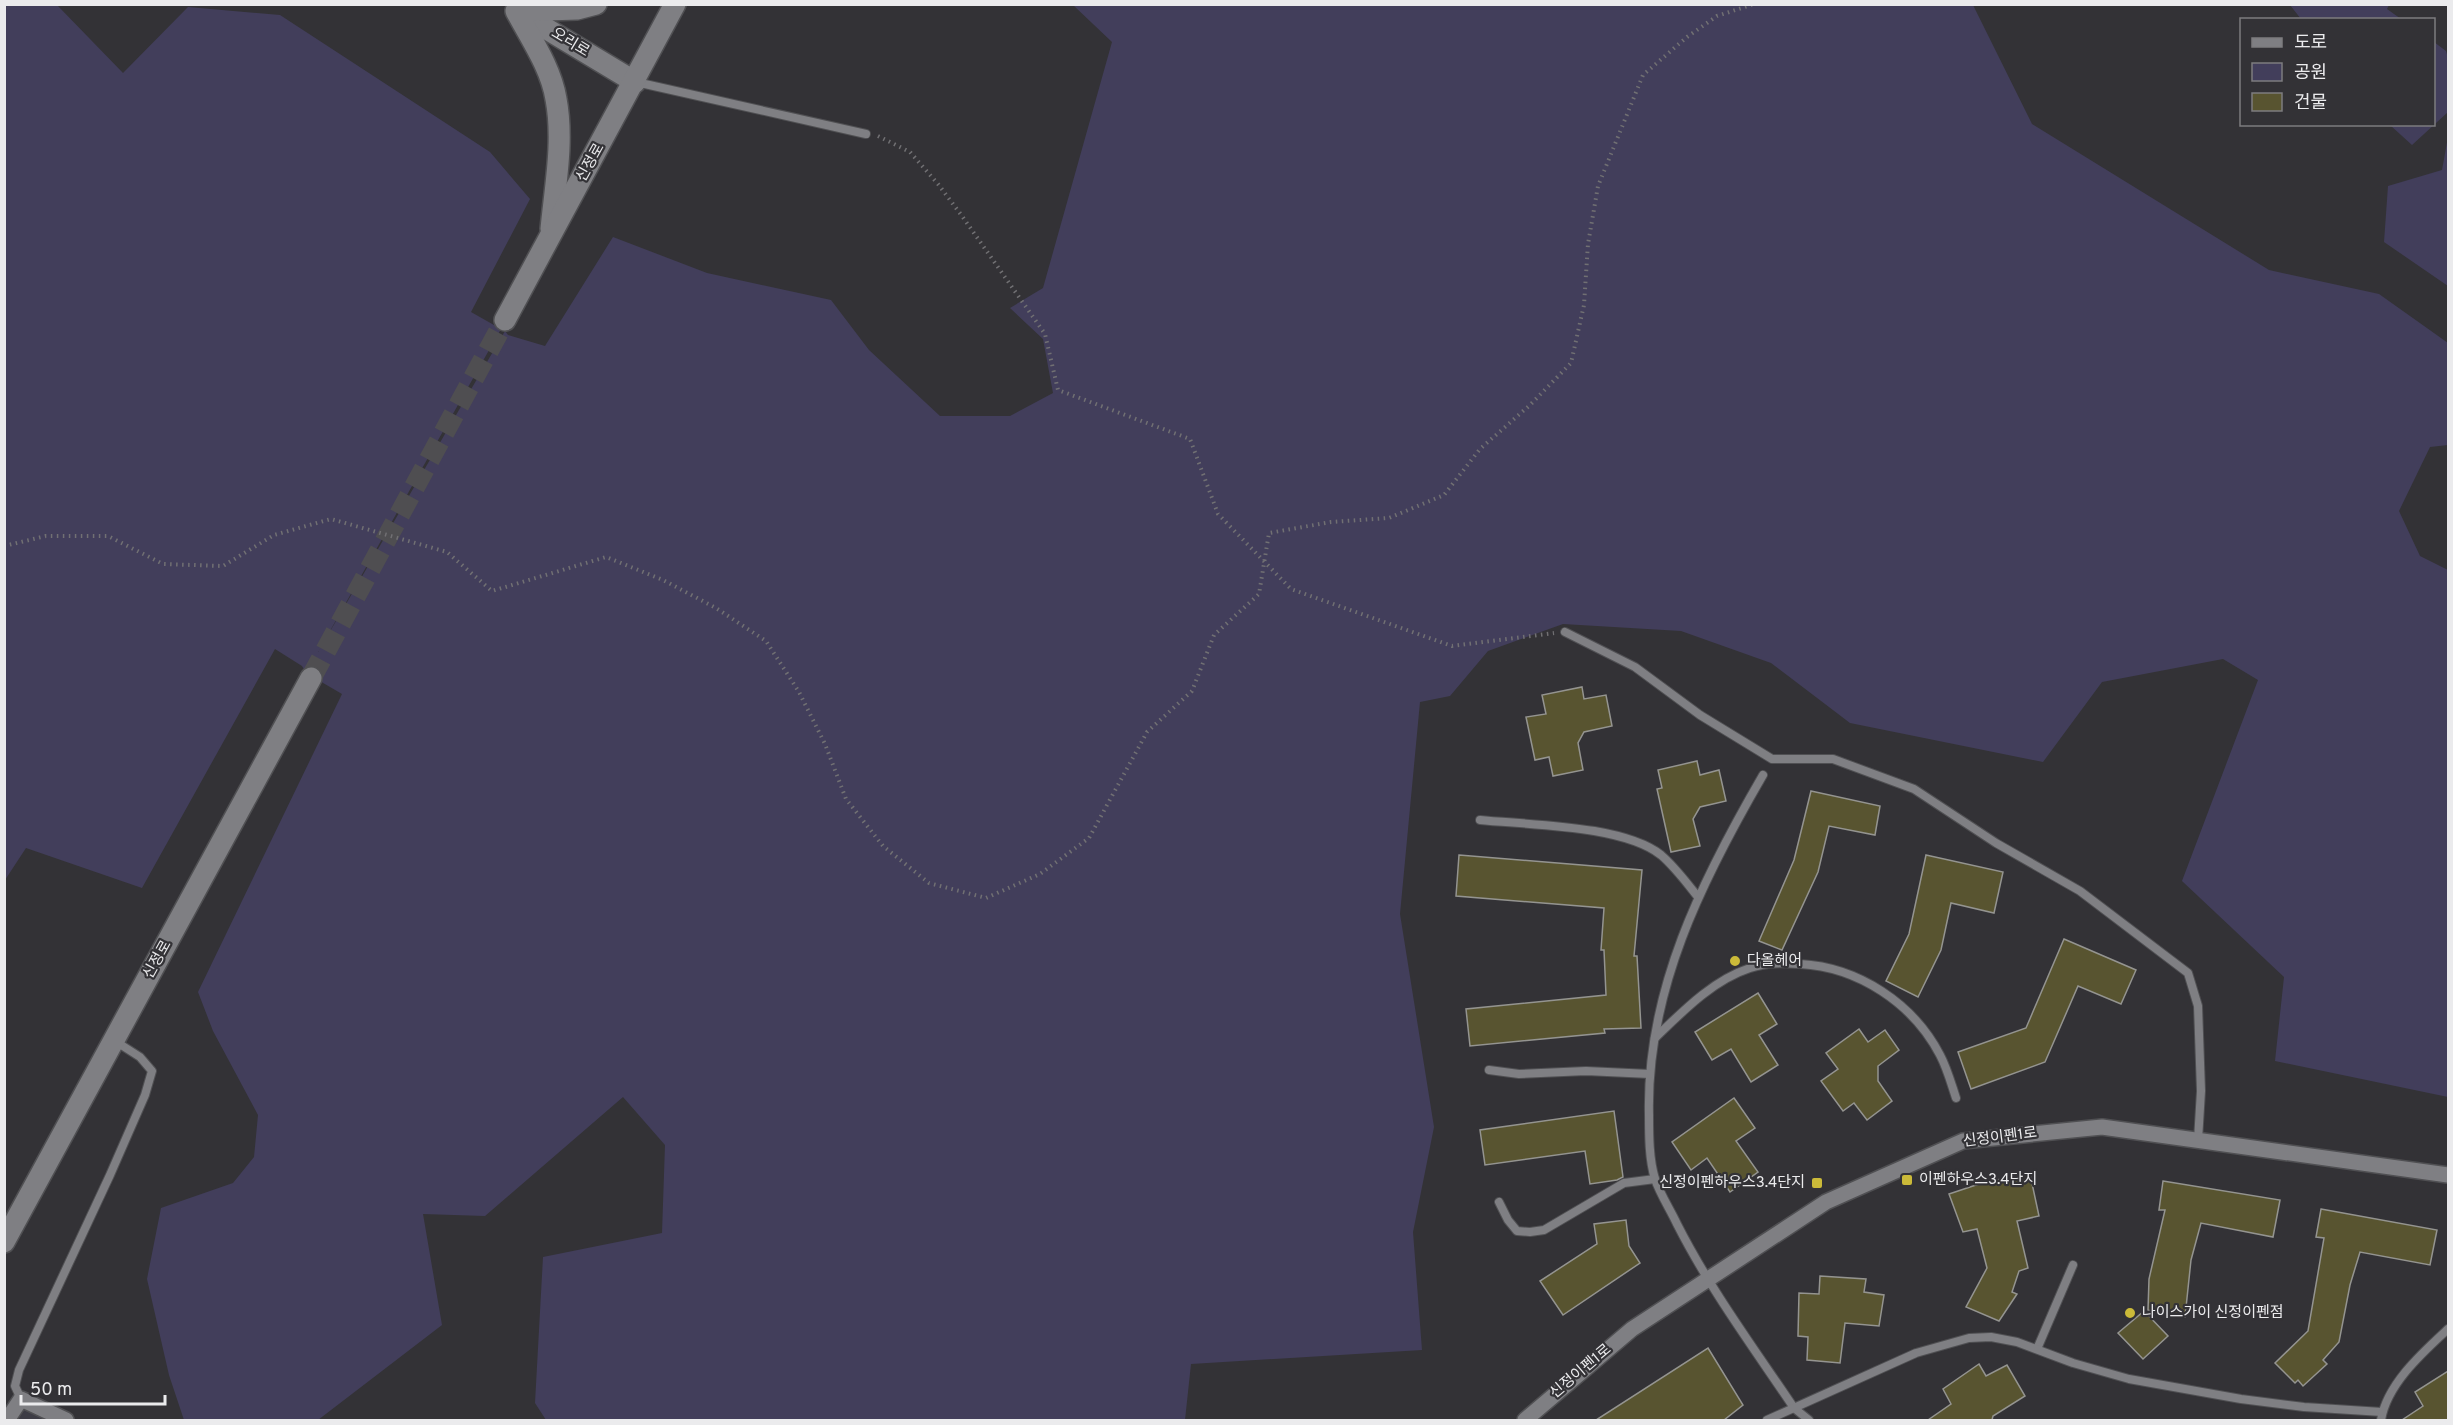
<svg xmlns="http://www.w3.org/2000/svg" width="2453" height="1425" font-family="Overpass,'Noto Sans KR',sans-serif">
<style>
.built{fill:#3d3c45}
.green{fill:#423e5b}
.building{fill:#585430;stroke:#949490;stroke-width:1.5}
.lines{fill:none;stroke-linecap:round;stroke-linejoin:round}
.secondary-tunnel{stroke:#4f4e51;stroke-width:21;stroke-dasharray:21 10;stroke-linecap:butt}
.lane-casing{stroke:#505053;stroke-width:10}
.street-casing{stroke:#505053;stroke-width:18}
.secondary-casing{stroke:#505053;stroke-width:24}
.path{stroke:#717073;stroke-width:4;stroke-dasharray:1.5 4.5;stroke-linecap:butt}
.lane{stroke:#7f7f83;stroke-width:8}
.street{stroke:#7f7f83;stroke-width:15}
.secondary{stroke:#7f7f83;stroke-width:21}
.poi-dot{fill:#cbba39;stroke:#333236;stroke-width:2}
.labels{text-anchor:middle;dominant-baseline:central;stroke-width:4.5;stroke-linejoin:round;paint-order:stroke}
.street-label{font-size:15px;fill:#ebebed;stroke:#333236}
.poi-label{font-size:15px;fill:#ebebed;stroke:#333236;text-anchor:start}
</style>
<rect width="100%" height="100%" fill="#333236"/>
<polygon class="built" points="21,1399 66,1420 7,1420"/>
<g class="green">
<polygon points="5,5 57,5 123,73 188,7 280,15 490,152 530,199 471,312 501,329 318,652 505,331 508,335 545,346 613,237 707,273 831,300 869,350 940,416 1010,416 1053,393 1043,339 1010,308 1043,288 1112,42 1073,5 1973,5 2032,124 2269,270 2379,294 2448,343 2448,445 2430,447 2399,511 2420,556 2448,570 2448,1097 2275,1061 2284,977 2182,881 2258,680 2223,659 2102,682 2043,762 1850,723 1771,663 1681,631 1563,624 1488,651 1450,696 1420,702 1400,914 1434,1127 1413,1232 1422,1350 1191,1364 1185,1420 546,1420 535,1403 543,1257 662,1233 665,1145 623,1097 485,1216 423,1214 442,1325 318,1420 184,1420 169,1375 147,1279 161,1208 233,1183 254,1157 258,1115 213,1031 198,992 342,694 306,673 302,666 275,649 142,888 26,848 5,880"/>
<polygon points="2290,5 2389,5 2387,9 2401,19 2301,19"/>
<polygon points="2434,42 2446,51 2448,58 2448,112 2412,145 2390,125 2434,124"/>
<polygon points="2448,137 2448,286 2384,242 2388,186 2442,170"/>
</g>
<g class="building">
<polygon points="1582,687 1584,699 1606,695 1612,726 1584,732 1578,743 1583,770 1553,776 1549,757 1535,760 1526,717 1546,714 1542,695"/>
<polygon points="1697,761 1700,775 1719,770 1726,801 1700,807 1693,819 1700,846 1671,852 1657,789 1662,788 1658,770"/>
<polygon points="1811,791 1880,806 1875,835 1829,826 1818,872 1782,950 1759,941 1794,860"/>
<polygon points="1459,855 1642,870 1634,956 1637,956 1641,1028 1604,1029 1605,1033 1470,1046 1466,1009 1606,995 1604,950 1601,950 1604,908 1456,896"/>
<polygon points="1926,855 2003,872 1994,913 1951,903 1941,950 1918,997 1886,981 1909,934"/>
<polygon points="2064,939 2136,970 2121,1004 2078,986 2045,1062 1971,1089 1958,1052 2026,1028"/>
<polygon points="1758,993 1777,1024 1759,1035 1778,1065 1751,1082 1731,1049 1712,1060 1695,1032"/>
<polygon points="1859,1029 1868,1042 1885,1030 1899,1050 1878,1066 1878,1081 1892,1101 1867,1120 1854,1103 1843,1111 1821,1081 1838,1069 1826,1053"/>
<polygon points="1734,1098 1755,1128 1736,1141 1758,1172 1730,1192 1707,1158 1691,1170 1672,1142"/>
<polygon points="1614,1111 1623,1177 1617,1180 1590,1184 1585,1151 1485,1165 1480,1130"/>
<polygon points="2030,1174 2039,1216 2017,1221 2028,1268 2019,1271 2012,1292 2017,1294 1999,1321 1966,1307 1987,1268 1977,1229 1963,1232 1949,1194 1985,1182"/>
<polygon points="2163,1181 2280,1200 2273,1237 2201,1223 2191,1260 2185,1317 2148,1310 2149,1279 2165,1210 2159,1210"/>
<polygon points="2321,1209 2437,1230 2430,1265 2360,1252 2350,1285 2339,1342 2323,1360 2327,1364 2303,1386 2298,1380 2295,1383 2275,1363 2308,1331 2324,1238 2316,1237"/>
<polygon points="1626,1220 1629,1246 1640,1263 1563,1315 1540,1281 1597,1244 1594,1224"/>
<polygon points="1820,1276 1866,1279 1864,1292 1884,1295 1879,1326 1845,1323 1840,1363 1807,1360 1808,1337 1798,1336 1799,1293 1819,1294"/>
<polygon points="2144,1311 2168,1336 2143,1359 2118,1333"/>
<polygon points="1708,1348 1743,1405 1724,1420 1596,1420"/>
<polygon points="1979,1364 1986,1376 2007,1365 2025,1396 1993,1416 1992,1420 1928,1420 1951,1404 1943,1389"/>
<polygon points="2448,1371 2448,1420 2402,1420 2423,1406 2415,1392"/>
</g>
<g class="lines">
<polyline class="secondary-tunnel" points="311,678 505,320"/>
<defs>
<g id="lane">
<polyline points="636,82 866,134"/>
<polyline points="1565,632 1635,667 1700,715 1772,759 1833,759 1914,789 1996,843 2080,891 2188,973 2198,1006 2201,1091 2198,1140"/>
<path d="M1763 775C1702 880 1646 991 1649 1115 1649 1136 1649 1159 1655 1179 1660 1194 1670 1209 1677 1224 1710 1289 1753 1347 1794 1408L1809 1420"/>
<path d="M1480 820C1529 825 1623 825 1661 855 1675 867 1686 882 1698 897"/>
<path d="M1655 1038C1683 1011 1713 980 1750 968 1767 962 1783 963 1800 964 1858 967 1913 1003 1940 1055 1947 1068 1951 1083 1956 1098"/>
<polyline points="1489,1070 1519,1074 1586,1071 1650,1074"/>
<polyline points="1499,1202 1508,1220 1517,1231 1530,1232 1544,1230 1624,1183 1655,1179"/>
<polyline points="2037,1349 2073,1265"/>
<polyline points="21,1399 15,1386 19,1370 110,1175 145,1095 152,1071 140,1057 115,1041"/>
<polyline points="1767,1420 1916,1353 1969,1338 1991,1337 2017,1342 2073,1363 2129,1379 2241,1399 2304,1407 2382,1412"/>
<path d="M2381 1420C2387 1384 2422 1353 2448 1329"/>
</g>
<g id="street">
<polyline points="7,1420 21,1399 66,1420"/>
<polyline points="1525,1420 1632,1329 1826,1202 1963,1141 2102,1127 2448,1175"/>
</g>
<g id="secondary">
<polyline points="517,11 635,82"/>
<path d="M551 229C555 187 564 141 556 99 551 68 531 39 516 11L577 9 596 4"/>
<polyline points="505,320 675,4"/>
<polyline points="4,1242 311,678"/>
</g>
</defs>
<use href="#lane" class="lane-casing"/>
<use href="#street" class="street-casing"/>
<use href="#secondary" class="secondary-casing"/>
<g class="path">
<polyline points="878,136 910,152 938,184 962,216 1045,334 1058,390 1190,439 1218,514 1291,589 1452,646 1554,633"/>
<polyline points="4,546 46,536 108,536 163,564 223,566 274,535 331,519 447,552 492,591 606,557 663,580 716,608 766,641 799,692 825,744 846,799 883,846 929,883 986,898 1040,874 1089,838 1147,732 1192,691 1214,635 1259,594 1269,533 1331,522 1389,518 1444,495 1480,449 1530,405 1571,363 1584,305 1588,244 1598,186 1643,75 1687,37 1717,16 1754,4"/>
</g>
<use href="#lane" class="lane"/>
<use href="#street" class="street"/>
<use href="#secondary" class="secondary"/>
</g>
<g class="poi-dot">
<circle cx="1735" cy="961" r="6"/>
<rect x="1901" y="1174" width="12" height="12" rx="3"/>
<rect x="1811" y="1177" width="12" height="12" rx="3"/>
<circle cx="2130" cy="1313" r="6"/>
</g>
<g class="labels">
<g class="street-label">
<text transform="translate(570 43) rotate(31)">오리로</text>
<text transform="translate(591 163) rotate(-61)">신정로</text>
<text transform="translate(158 960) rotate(-61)">신정로</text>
<text transform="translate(2000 1138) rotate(-7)">신정이펜1로</text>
<text transform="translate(1581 1372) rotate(-40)">신정이펜1로</text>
</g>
<g class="poi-label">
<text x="1747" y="961">다올헤어</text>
<text x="1919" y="1180">이펜하우스3.4단지</text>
<text x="1805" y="1183" text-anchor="end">신정이펜하우스3.4단지</text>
<text x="2142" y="1313">나이스가이 신정이펜점</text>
</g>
</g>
<rect width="2453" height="1425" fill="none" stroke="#ebebed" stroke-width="12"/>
<rect x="2240" y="18" width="195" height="108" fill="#333236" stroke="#7d7c7f" stroke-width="1.5"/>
<rect x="2252" y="38" width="30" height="9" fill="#7f7f83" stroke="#7d7c7f" stroke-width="1.5"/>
<text x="2294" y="48" font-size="18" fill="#ebebed">도로</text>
<rect x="2252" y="63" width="30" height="18" fill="#423e5b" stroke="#7d7c7f" stroke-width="1.5"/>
<text x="2294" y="78" font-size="18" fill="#ebebed">공원</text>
<rect x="2252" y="93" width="30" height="18" fill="#585430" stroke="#7d7c7f" stroke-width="1.5"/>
<text x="2294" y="108" font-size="18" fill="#ebebed">건물</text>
<path d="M21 1395v9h144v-9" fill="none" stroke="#ebebed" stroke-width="3"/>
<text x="30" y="1395" font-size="18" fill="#ebebed" stroke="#333236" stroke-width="4.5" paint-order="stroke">50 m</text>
</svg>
